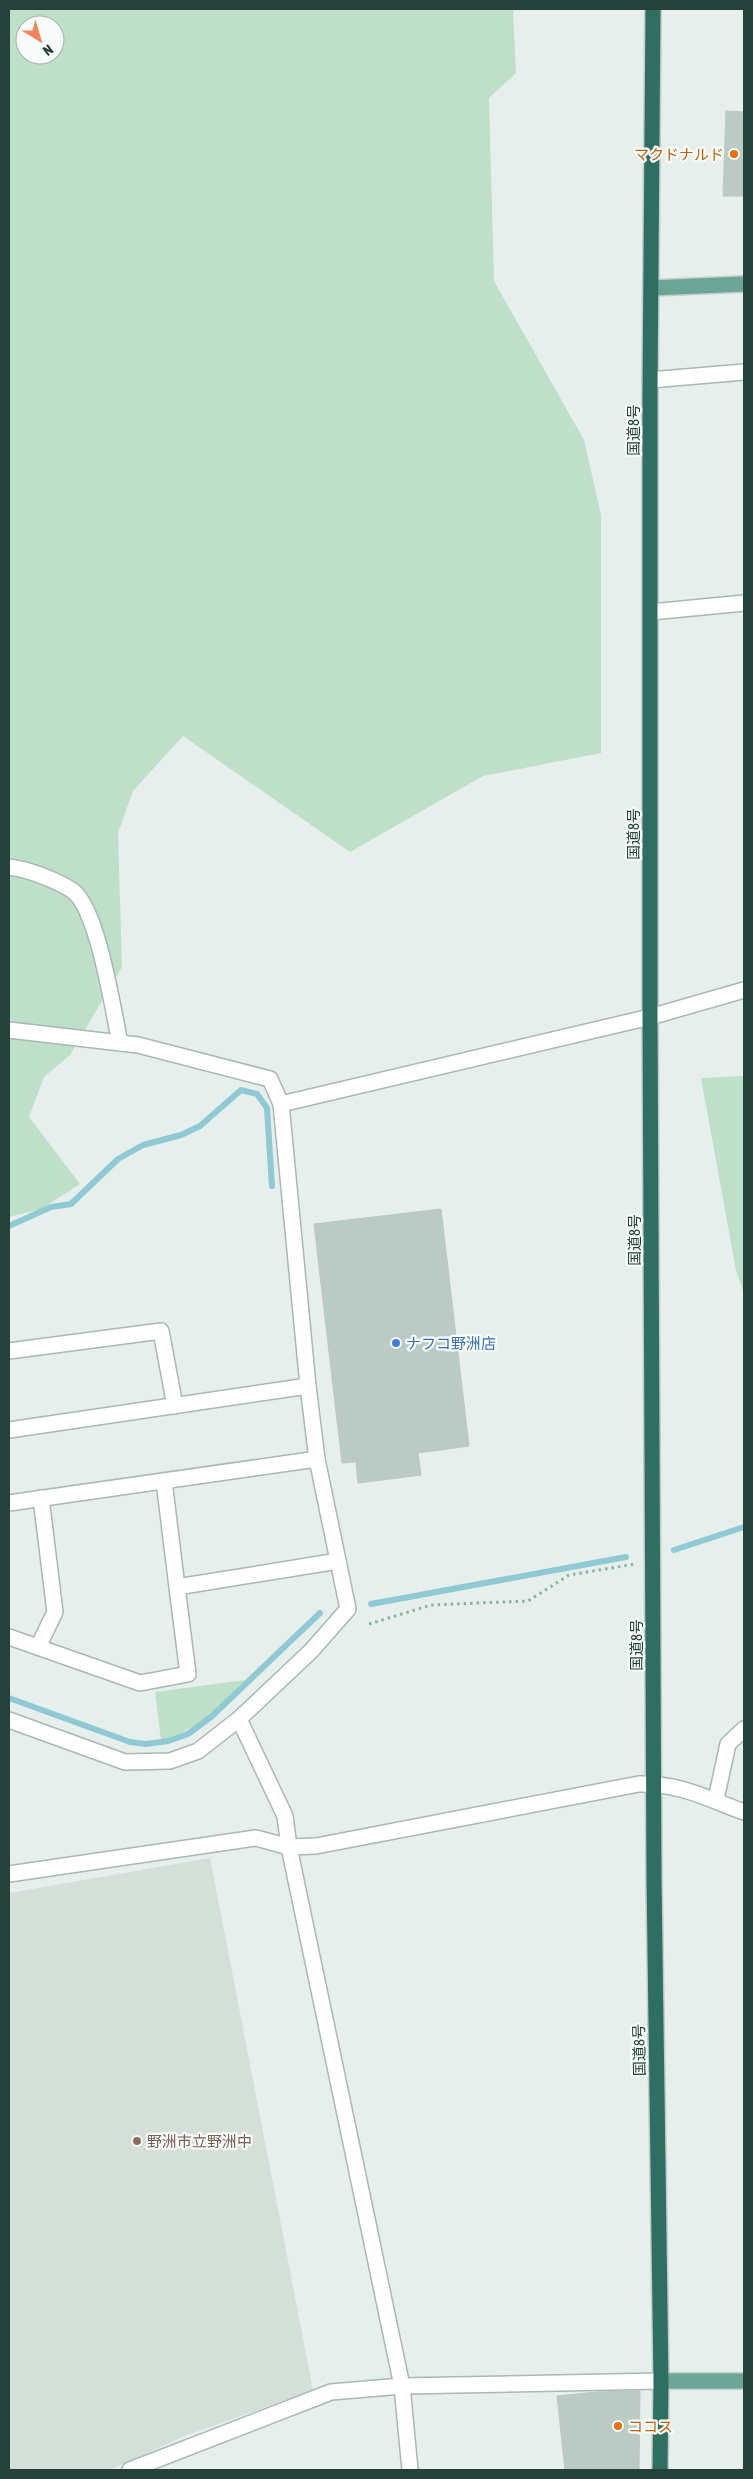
<svg xmlns="http://www.w3.org/2000/svg" width="753" height="2479" font-family="'Asap Condensed','Noto Sans JP',sans-serif">
<style>
.built{fill:#d4dfda}
.green{fill:#bfe0c8;fill-rule:evenodd}
.lines{fill:none;stroke-linecap:round;stroke-linejoin:round}
.stream{stroke:#8ec9d4;stroke-width:6}
.building{fill:#bbcac4;stroke:#b8c9c2}
.minor-casing{stroke:#a8b8b2;stroke-width:18}
.major-casing{stroke:#c2cac8;stroke-width:18}
.highway-casing{stroke:#c2cac8;stroke-width:18}
.path{stroke:#86b3a5;stroke-width:3;stroke-dasharray:2.5 4;stroke-linecap:butt}
.minor{stroke:#fff;stroke-width:15}
.major{stroke:#6aa596;stroke-width:15}
.highway{stroke:#2f6f62;stroke-width:15}
.food-dot{fill:#e8710a;stroke:#f7fbf9;stroke-width:2}
.shop-dot{fill:#3f7fe0;stroke:#f7fbf9;stroke-width:2}
.education-dot{fill:#8d6e63;stroke:#f7fbf9;stroke-width:2}
.labels{text-anchor:middle;dominant-baseline:central;stroke-width:4.5;stroke-linejoin:round;paint-order:stroke}
.food-label{font-size:15px;fill:#c56008;stroke:#f7fbf9;text-anchor:end}
.street-label{font-size:15px;fill:#24423a;stroke:#f7fbf9}
.shop-label{font-size:15px;fill:#366cbe;stroke:#f7fbf9;text-anchor:start}
.education-label{font-size:15px;fill:#785e54;stroke:#f7fbf9;text-anchor:start}
</style>
<rect width="100%" height="100%" fill="#e6efeb"/>
<polygon class="built" points="210,1858 313,2390 182,2437 110,2470 9,2470 9,1893"/>
<g class="green">
<path d="M9 9H513L516 73 489 98 494 281 584 440 601 515V753L483 776 350 852 183 736 133 791 118 833 122 967 70 1055 44 1077 29 1117 80 1184 41 1209 9 1217ZM25 25H55V55H25Z"/>
<polygon points="744,1076 744,1294 736,1270 701,1078"/>
<path d="M245 1680C218 1708 199 1730 161 1740L155 1692Z"/>
</g>
<g class="lines">
<g class="stream">
<polyline points="9,1226 51,1207 71,1204 118,1159 143,1145 181,1135 200,1126 241,1090 257,1094 267,1108 272,1186"/>
<polyline points="674,1550 744,1527"/>
<polyline points="371,1604 626,1557"/>
<polyline points="9,1698 130,1742 146,1744 168,1741 188,1734 211,1717 320,1613"/>
</g>
</g>
<g class="building">
<polygon points="726,111 744,112 744,196 723,196"/>
<polygon points="441,1209 469,1446 418,1453 421,1475 358,1483 356,1462 342,1463 314,1224"/>
<polygon points="640,2391 639,2469 565,2470 557,2396 596,2392"/>
</g>
<g class="lines">
<defs>
<g id="minor">
<polyline points="650,380 744,372"/>
<polyline points="651,612 744,603"/>
<path d="M9 867C27 869 57 880 73 891 98 910 113 1010 120 1043"/>
<polyline points="9,1030 138,1045 270,1079 281,1104 308,1386 317,1459 348,1609 311,1651 239,1719 198,1751 170,1761 125,1762 9,1720"/>
<polyline points="281,1104 650,1017 744,990"/>
<polyline points="9,1351 161,1331 175,1406"/>
<polyline points="9,1430 308,1386"/>
<polyline points="164,1481 177,1587"/>
<polyline points="9,1503 317,1459"/>
<polyline points="9,1637 140,1683 188,1674 177,1587 338,1561"/>
<polyline points="38,1647 55,1612 41,1498"/>
<polyline points="239,1719 285,1816 289,1847 402,2386 410,2470"/>
<polyline points="716,1799 728,1744 744,1729"/>
<path d="M9 1874 256 1838 289 1847 316 1846 639 1784C680 1783 708 1799 744 1812"/>
<polyline points="130,2470 331,2392 402,2386 661,2381"/>
</g>
<g id="major">
<polyline points="652,288 744,284"/>
<polyline points="661,2381 744,2381"/>
</g>
<polyline id="highway" points="653,9 650,389 650,1017 654,1878 661,2381 660,2470"/>
</defs>
<use href="#minor" class="minor-casing"/>
<use href="#major" class="major-casing"/>
<use href="#highway" class="highway-casing"/>
<polyline class="path" points="369,1624 431,1605 528,1601 569,1575 635,1564"/>
<use href="#minor" class="minor"/>
<use href="#major" class="major"/>
<use href="#highway" class="highway"/>
</g>
<g class="food-dot">
<circle cx="734" cy="154" r="5"/>
<circle cx="618" cy="2426" r="5"/>
</g>
<circle class="shop-dot" cx="396" cy="1343" r="5"/>
<circle class="education-dot" cx="137" cy="2141" r="5"/>
<g class="labels">
<g class="food-label">
<text x="724" y="154">マクドナルド</text>
<text x="628" y="2426" text-anchor="start">ココス</text>
</g>
<g class="street-label">
<text transform="translate(633 430) rotate(-90)">国道8号</text>
<text transform="translate(633 834) rotate(-90)">国道8号</text>
<text transform="translate(634 1240) rotate(-90)">国道8号</text>
<text transform="translate(636 1645) rotate(-90)">国道8号</text>
<text transform="translate(639 2050) rotate(-91)">国道8号</text>
</g>
<g class="shop-label">
<text x="406" y="1343">ナフコ野洲店</text>
</g>
<g class="education-label">
<text x="147" y="2141">野洲市立野洲中</text>
</g>
</g>
<rect width="753" height="2479" fill="none" stroke="#24423a" stroke-width="20"/>
<g transform="translate(40 40) rotate(142)"><circle r="24" fill="#f7fbf9" stroke="#a3b1ad"/>
<path d="M0-4L9 19L0 12L-9 19Z" fill="#f4845f"/>
<text y="-8" font-size="14" font-weight="bold" text-anchor="middle" fill="#24423a">N</text>
</g>
</svg>
